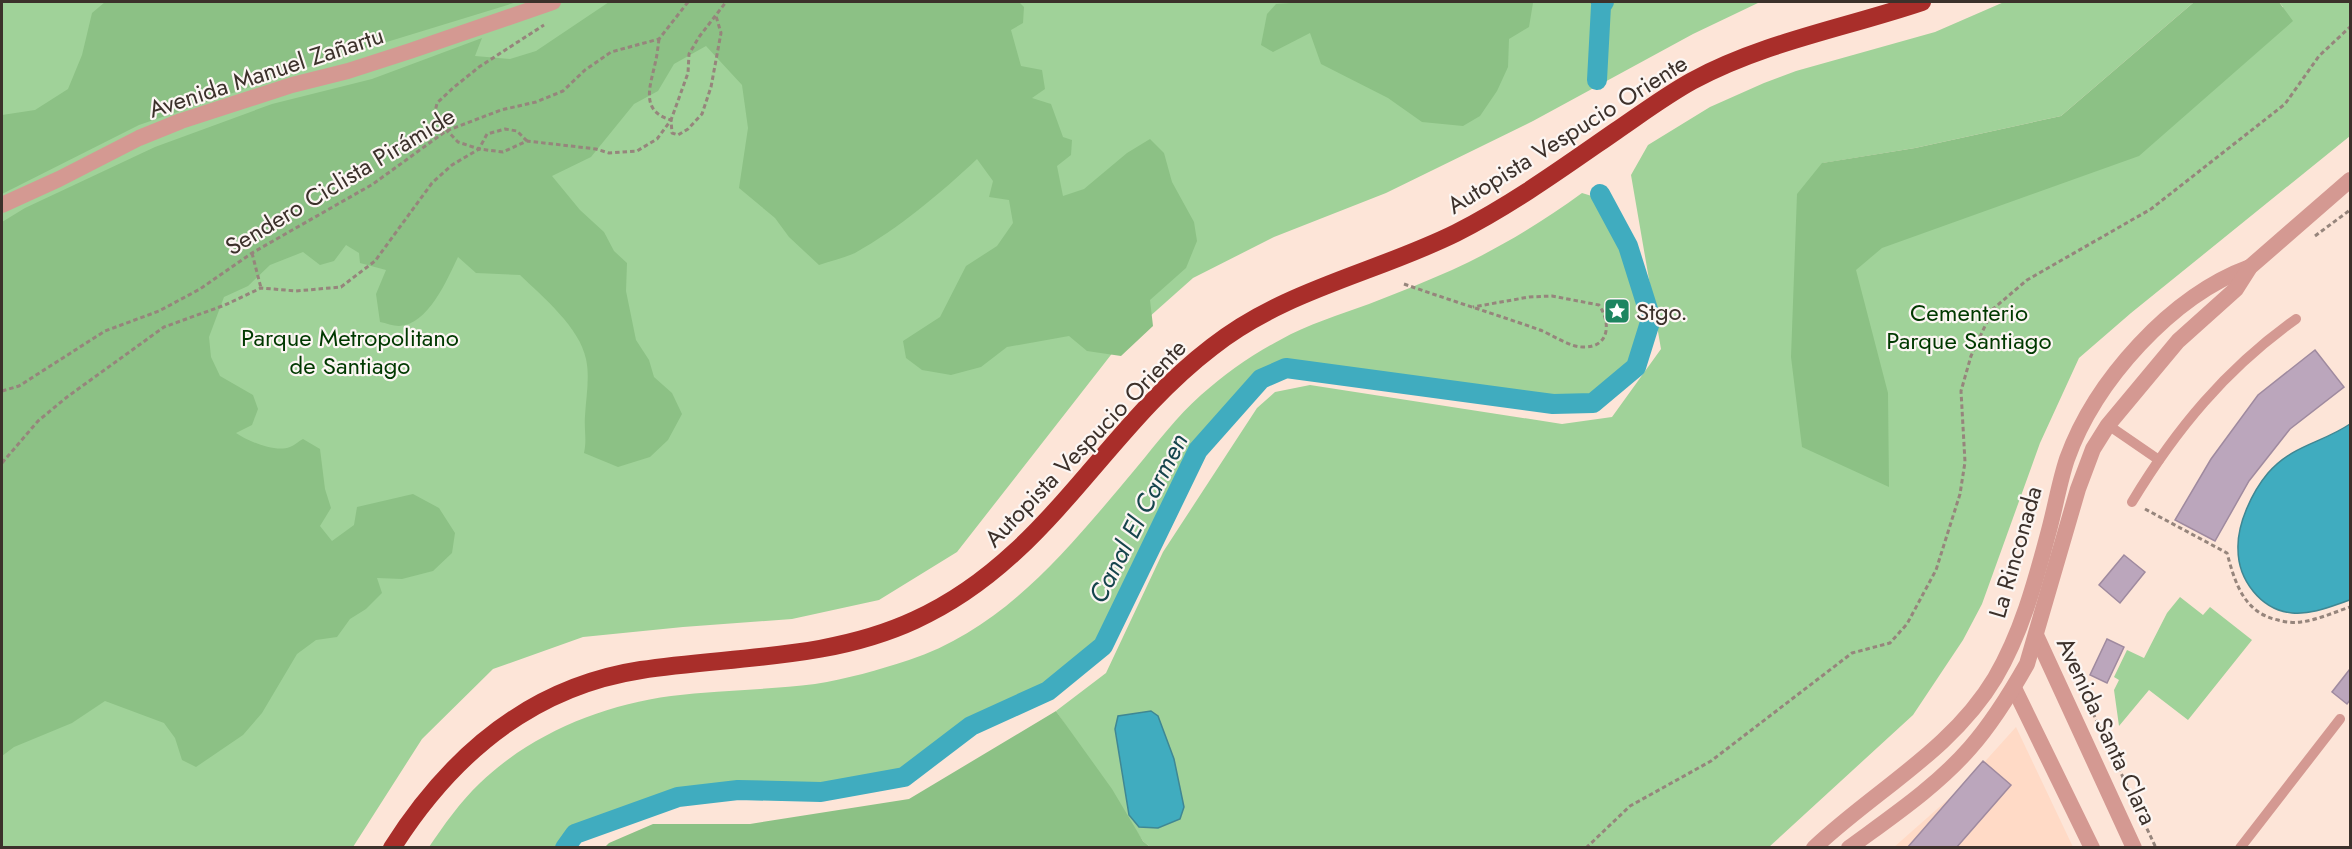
<svg xmlns="http://www.w3.org/2000/svg" width="2352" height="849" font-family="Jost,sans-serif">
<style>
.built{fill:#ffdac6}
.green{fill:#a0d299;fill-rule:evenodd}
.forest{fill:#8cc185}
.water{fill:#40acbf;stroke:#3f8793;stroke-width:1.5}
.lines{fill:none;stroke-linecap:round;stroke-linejoin:round}
.stream{stroke:#3f8793;stroke-width:5}
.canal{stroke:#40acbf;stroke-width:20}
.building{fill:#bba6bc;stroke:#9f8a9f;stroke-width:1.5}
.path{stroke:#96857c;stroke-width:3;stroke-dasharray:4.5 3;stroke-linecap:butt}
.service{stroke:#d49992;stroke-width:10}
.minor{stroke:#d49992;stroke-width:16}
.motorway{stroke:#a92e2a;stroke-width:18}
.labels{text-anchor:middle;dominant-baseline:central;stroke-width:4.5;stroke-linejoin:round;paint-order:stroke}
.street-label{font-size:24px;fill:#3c312b;stroke:#fcf6f3}
.poi-label{font-size:24px;fill:#3c312b;stroke:#fcf6f3;text-anchor:start}
.park-label{font-size:24px;fill:#003900;stroke:#fcf6f3}
.water-label{font-size:26px;font-style:italic;fill:#16454d;stroke:#fcf6f3}
</style>
<rect width="100%" height="100%" fill="#fde5d8"/>
<polygon class="built" points="2016,727 2073,847 1893,848 1962,787"/>
<g class="green">
<polygon points="2,2 1760,2 1693,34 1533,121 1386,193 1274,237 1193,278 1121,342 957,552 879,600 792,619 683,627 583,637 493,669 422,739 353,847 2,848"/>
<path d="M2004 2H2194L2061 116 1915 148 1823 163 1837 270 2283 7 2279 2H2350V136L2131 313 2079 358 2040 443 1982 604 1963 640 1913 715 1769 847H1150L1143 841 1056 711 1106 673 1163 552 1257 408 1275 392 1310 385 1562 424 1612 417 1661 349 1631 175 1648 145 1710 107 1764 83 1796 71 1935 32ZM1118 717 1174 759 1184 807 1180 819 1158 828 1139 827 1129 815 1115 729Z"/>
<path d="M1582 193 1595 197 1622 248 1644 319 1630 363 1591 397 1554 398 1285 362 1257 374 1193 446 1098 642 1045 686 968 721 901 772 821 786 737 784 676 791 571 829 557 847H429C444 825 460 802 480 783 531 734 602 705 671 696 719 690 768 690 815 684 847 679 878 670 909 660 1007 628 1073 543 1137 467 1157 443 1177 416 1201 395 1225 374 1251 355 1280 340 1308 324 1339 315 1369 304 1397 293 1425 282 1452 270 1498 249 1541 223 1582 193Z"/>
<polygon points="2180,597 2203,615 2210,607 2252,640 2188,720 2149,690 2119,726 2114,690 2119,680 2114,677 2127,650 2144,658 2167,613"/>
</g>
<g class="forest">
<polygon points="105,2 517,2 341,56 139,125 2,194 2,115 35,110 68,89 82,55 92,13"/>
<path d="M609 2H1019L1024 7 1023 23 1011 30 1021 66 1042 70 1045 89 1032 98 1051 104 1063 137 1072 140 1071 155 1057 166 1063 196 1084 189 1127 153 1150 139 1164 153 1172 182 1194 222 1197 241 1186 268 1150 300 1153 326 1121 356 1087 351 1069 336 1007 347 981 367 951 375 922 370 906 358 903 341 940 317 966 266 997 246 1013 223 1009 200 989 197 993 181 977 159C941 193 898 229 855 253 844 258 831 261 819 265L789 237 775 218 739 188 748 128 742 85 706 46 674 64 658 91 634 104 591 157 552 176 580 210 604 232 614 251 627 263 626 291 636 340 649 360 654 377 672 393 682 414 668 440 650 457 618 467 584 453C587 440 584 429 585 416 586 398 590 377 586 359 580 328 543 297 520 275L476 273 458 257C447 280 428 325 399 326 393 326 386 323 380 322L376 294 386 270 360 263 359 253 346 245 334 261 320 265 303 252 270 265 248 286 224 297 209 337 211 357 220 376 253 395 258 409 252 425 236 433C248 441 275 453 290 447 295 445 299 441 303 439L320 449 325 489 331 508 320 526 332 541 354 525 357 507 413 494 439 508 455 533 452 553 433 571 402 579 377 578 382 593 366 609 350 619 337 637 316 640 297 654 262 713 243 735 196 767 182 760 175 738 164 723 105 701 72 723 14 747 2 756V222L25 208 155 147 272 104 372 79 482 38 475 56 510 59 536 51Z"/>
<polygon points="1305,2 1532,2 1533,3 1529,27 1509,39 1508,67 1497,91 1480,116 1463,126 1422,122 1388,98 1321,64 1310,33 1273,52 1261,45 1267,14 1276,4"/>
<polygon points="2194,2 2279,2 2293,21 2139,156 1882,248 1856,270 1888,393 1889,487 1802,447 1791,357 1797,194 1822,163 1915,148 2061,116"/>
<polygon points="1056,711 1112,789 1143,841 1150,847 605,847 609,843 653,824 750,824 909,799"/>
</g>
<g class="water">
<path d="M2350 424V600C2332 606 2312 615 2292 613 2261 610 2238 580 2238 549 2237 524 2252 492 2268 473 2292 445 2322 443 2350 424Z"/>
<polygon points="1151,711 1158,716 1174,759 1184,807 1180,819 1158,828 1139,827 1129,815 1115,729 1118,716"/>
</g>
<g class="lines">
<polyline class="stream" points="1593,2 1601,6"/>
<g class="canal">
<polyline points="1597,80 1601,6 1604,2"/>
<polyline points="565,848 575,834 678,797 738,790 821,792 904,777 971,726 1048,691 1103,646 1198,450 1261,379 1286,368 1553,404 1593,403 1636,367 1651,319 1628,246 1600,194"/>
</g>
</g>
<g class="building">
<polygon points="2315,350 2344,387 2290,429 2249,481 2215,541 2175,520 2211,459 2258,395"/>
<polygon points="2124,555 2145,572 2120,603 2099,585"/>
<polygon points="2107,639 2124,647 2107,683 2090,675"/>
<polygon points="2350,669 2350,700 2347,704 2332,692"/>
<polygon points="1983,761 2011,785 1956,848 1907,848"/>
</g>
<g class="lines">
<g class="path">
<path d="M659 39C658 47 657 56 655 64 650 87 640 111 671 120L672 133 678 135 688 129 702 114 711 87 721 33 716 16"/>
<polyline points="527,141 517,131 505,129 487,134 479,149 458,142 434,117 437,103 453,88 479,67 544,25"/>
<polyline points="2315,236 2350,210"/>
<polyline points="252,253 261,288"/>
<path d="M1404 284C1449 300 1495 314 1540 330 1553 335 1569 347 1583 347 1610 348 1611 322 1599 305L1552 296 1529 297 1473 307"/>
<polyline points="2,391 19,386 105,331 159,311 200,289 252,253 373,184 446,131 501,110 536,102 563,91 585,70 611,52 659,39 688,2"/>
<polyline points="2,463 38,421 67,397 164,327 225,305 261,288 296,291 341,287 375,261 432,183 452,165 479,149 503,152 527,141 596,149 609,153 637,151 657,139 671,120 688,73 689,54 699,37 726,2"/>
<path d="M2145 509 2227 553C2235 583 2244 613 2278 620 2284 622 2294 623 2301 622 2317 620 2335 612 2350 607"/>
<polyline points="2093,713 2156,848"/>
<polyline points="1586,848 1630,806 1711,761 1852,653 1890,643 1907,624 1936,570 1960,494 1965,462 1961,391 1971,356 1993,309 2027,280 2151,209 2285,104 2319,56 2350,27"/>
</g>
<g class="service">
<polyline points="2108,425 2159,460"/>
<path d="M2132 502C2176 429 2226 369 2296 319"/>
<polyline points="2240,848 2340,719"/>
</g>
<g class="minor">
<polyline points="2,205 59,179 139,138 181,121 292,85 348,71 410,51 553,2"/>
<polyline points="2036,635 2134,848"/>
<polyline points="2014,688 2092,848"/>
<path d="M1814 848C1874 791 1952 750 1995 678 2021 634 2035 583 2048 534 2055 509 2059 483 2067 459 2095 381 2171 296 2250 267"/>
<path d="M1849 848C1891 817 1936 787 1970 748 1993 722 2010 694 2027 664L2078 489 2093 449 2108 425 2178 341 2236 289 2250 267 2350 180"/>
</g>
<path class="motorway" d="M392 848C451 755 530 687 641 670 733 656 829 660 915 620 1047 560 1102 431 1212 347 1284 290 1375 273 1456 233 1513 204 1564 167 1616 131 1641 114 1665 96 1692 81 1764 42 1845 28 1922 2"/>
</g>
<defs>
<symbol id="sight-square" viewBox="-11 -11 22 22"><rect x="-9" y="-9" width="18" height="18" rx="4" fill="#1d8560" stroke="#fcf6f3"/><path d="M0-6L1.8-2.2L6-1.7L2.9 1.2L3.7 5.4L0 3.3L-3.7 5.4L-2.9 1.2L-6-1.7L-1.8-2.2Z" fill="#fff"/></symbol>
</defs>
<g fill-rule="evenodd">
<use href="#sight-square" x="1602" y="296" width="30" height="30"/>
</g>
<g class="labels">
<g class="street-label">
<text transform="translate(266 72) rotate(-18)">Avenida Manuel Zañartu</text>
<text transform="translate(1567 134) rotate(-32)">Autopista Vespucio Oriente</text>
<text transform="translate(340 181) rotate(-31)">Sendero Ciclista Pirámide</text>
<text transform="translate(1085 443) rotate(-46)">Autopista Vespucio Oriente</text>
<text transform="translate(2015 552) rotate(-74)">La Rinconada</text>
<text transform="translate(2107 731) rotate(65)">Avenida Santa Clara</text>
</g>
<g class="poi-label">
<text x="1636" y="311">Stgo.</text>
</g>
<g class="park-label">
<text x="1969" y="312">Cementerio<tspan x="1969" dy="28">Parque Santiago</tspan></text>
<text x="350" y="337">Parque Metropolitano<tspan x="350" dy="28">de Santiago</tspan></text>
</g>
<g class="water-label">
<text transform="translate(1138 518) rotate(-63)">Canal El Carmen</text>
</g>
</g>
<rect width="2352" height="849" fill="none" stroke="#3c312b" stroke-width="6"/>
</svg>
